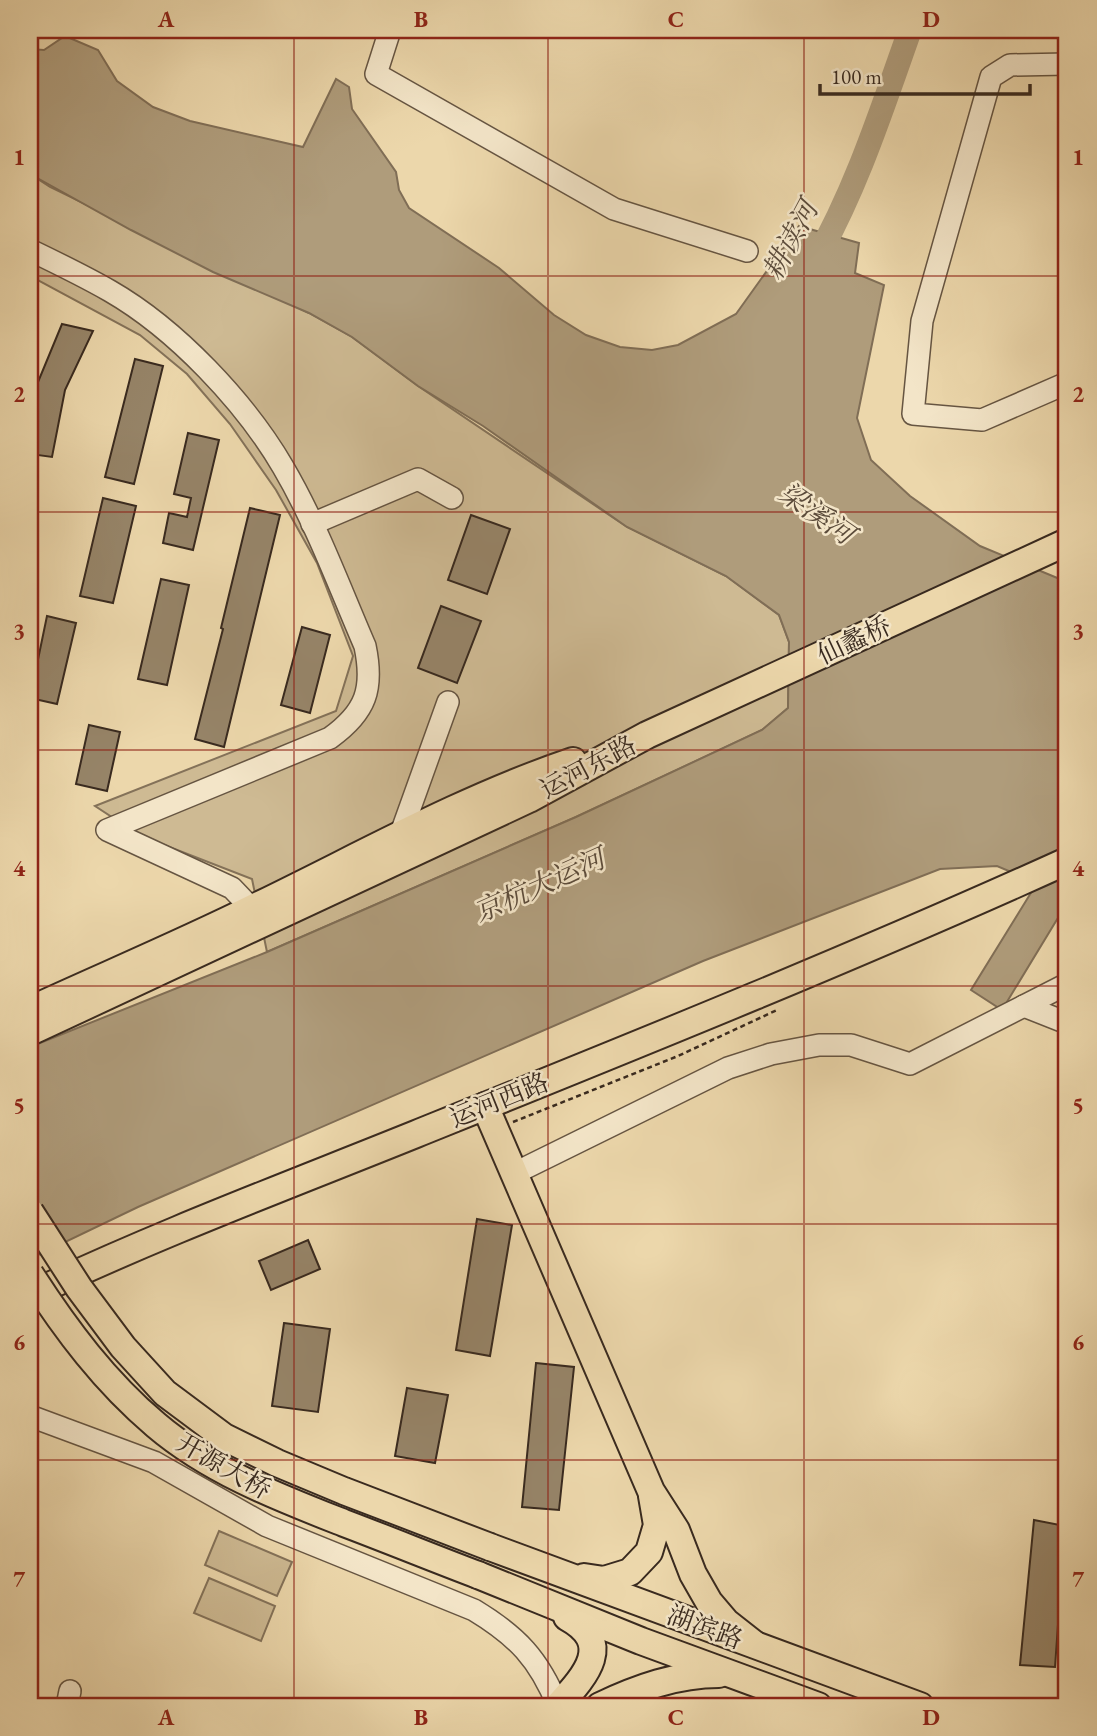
<svg xmlns="http://www.w3.org/2000/svg" width="1097" height="1736" font-family="'EB Garamond','Noto Serif SC',serif">
<style>
.green{fill:#ceba93;stroke:#847259;stroke-width:2}
.water{fill:#af9c7b;stroke:#806e56;stroke-width:2}
.lines{fill:none;stroke-linecap:round;stroke-linejoin:round}
.river{stroke:#af9c7b;stroke-width:24}
.building{fill:#968468;stroke:#392a1f;stroke-width:2}
.minor-casing{stroke:#665542;stroke-width:24}
.major-casing{stroke:#392a1f;stroke-width:30}
.path{stroke:#392a1f;stroke-width:2.5;stroke-dasharray:5 3.5;stroke-linecap:butt}
.minor{stroke:#f3e5c8;stroke-width:21}
.major{stroke:#ecd7ab;stroke-width:26}
.major-bridge-casing{stroke:#392a1f;stroke-width:30;stroke-linecap:butt}
.major-bridge{stroke:#ecd7ab;stroke-width:26}
.grid{fill:none;stroke:#8f2418;stroke-width:2;stroke-opacity:0.55}
.labels{text-anchor:middle;dominant-baseline:central;stroke-width:5;stroke-linejoin:round;paint-order:stroke}
.street-label{font-size:26px;fill:#392a1f;stroke:#f3e5c8}
.water-label{font-size:28px;font-style:italic;fill:#5c4c3b;stroke:#f3e5c8}
.neatline{fill:none;stroke:#8f2418;stroke-width:2.5}
.grid-label{font-size:23px;text-anchor:middle;font-weight:bold;fill:#8f2418}
</style>
<rect width="100%" height="100%" fill="#ecd7ab"/>
<filter id="stains"><feTurbulence type="fractalNoise" baseFrequency=".00286" numOctaves="4"/><feColorMatrix values="0 0 0 0 .2 0 0 0 0 .09 0 0 0 0 .02 0 0 0 .5 -.17"/></filter>
<radialGradient id="worn" r=".72"><stop offset=".6" stop-color="#630" stop-opacity="0"/><stop offset="1" stop-color="#630" stop-opacity=".3"/></radialGradient>
<g class="green">
<polygon points="30,174 50,187 309,313 352,337 418,386 627,527 726,576 779,615 789,642 788,708 762,730 576,817 267,952 252,879 141,836 95,806 336,711 353,656 317,563 276,490 230,424 187,374 140,335 30,276"/>
<polygon points="219,1531 292,1562 277,1596 205,1565"/>
<polygon points="209,1578 275,1606 261,1641 194,1613"/>
</g>
<polygon class="water" points="65,36 98,50 117,81 153,107 190,121 303,147 336,79 349,87 352,109 396,172 399,190 409,208 499,268 554,315 586,335 620,347 652,350 678,345 736,314 799,226 859,243 855,273 884,285 857,418 871,460 910,496 980,546 1067,582 1067,903 1002,1010 971,990 1037,883 997,866 940,869 703,961 138,1207 30,1259 30,1047 267,952 576,817 762,730 788,708 789,642 779,615 726,576 627,527 483,426 418,386 352,337 309,313 213,272 131,230 30,174 30,49 44,50"/>
<g class="lines">
<path class="river" d="M814 263C856 190 882 109 910 30"/>
</g>
<g class="building">
<polygon points="62,324 93,331 65,390 52,457 30,454 30,410 33,394"/>
<polygon points="135,359 163,366 134,484 105,477"/>
<polygon points="188,433 219,440 193,550 163,543 169,513 187,517 191,498 174,494"/>
<polygon points="103,498 136,506 113,603 80,596"/>
<polygon points="250,508 280,515 224,747 195,739 223,629 221,628"/>
<polygon points="471,515 510,529 487,594 448,580"/>
<polygon points="161,579 189,585 167,685 138,679"/>
<polygon points="441,606 481,621 457,683 418,668"/>
<polygon points="47,616 76,623 57,704 30,698"/>
<polygon points="302,627 330,635 310,713 281,705"/>
<polygon points="89,725 120,732 107,791 76,784"/>
<polygon points="477,1219 512,1225 490,1356 456,1350"/>
<polygon points="308,1240 320,1269 271,1290 259,1261"/>
<polygon points="284,1323 330,1329 318,1412 272,1406"/>
<polygon points="536,1363 574,1367 559,1510 522,1507"/>
<polygon points="407,1388 448,1395 435,1463 395,1456"/>
<polygon points="1034,1520 1065,1526 1055,1667 1020,1665"/>
</g>
<g class="lines">
<defs>
<g id="minor">
<polyline points="390,30 376,74 614,209 747,251"/>
<polyline points="1067,64 1010,65 991,77 922,321 913,414 982,420 1067,383"/>
<path d="M30 250C57 263 84 276 110 291 176 329 245 402 283 467 316 523 339 586 365 646 374 689 366 712 330 738L107 830 232 888 252 909"/>
<polyline points="312,524 418,479 452,498"/>
<polyline points="401,833 448,702"/>
<polyline points="1024,1006 1067,1023"/>
<polyline points="515,1173 728,1068 771,1054 819,1045 851,1045 910,1064 1067,984"/>
<path d="M30 1416 154 1462 267 1526 474 1610C517 1636 539 1659 558 1706"/>
<polyline points="67,1706 70,1691"/>
</g>
<g id="major">
<path d="M30 1010C104 976 180 944 253 908 359 857 461 799 573 761"/>
<polyline points="30,1032 529,799 647,735 1067,542"/>
<polyline points="485,1106 651,1491 676,1530 693,1574 709,1602 726,1622 754,1644"/>
<path d="M30 1295C156 1235 287 1186 416 1134 634 1046 853 958 1067 861"/>
<polyline points="490,1547 920,1706"/>
<polyline points="478,1575 641,1641 818,1706"/>
<polyline points="584,1577 604,1580 630,1572 649,1552 657,1525 652,1496"/>
<path d="M558 1706C584 1677 616 1644 567 1617"/>
<path d="M600 1706C638 1688 677 1674 719 1674"/>
</g>
</defs>
<use href="#minor" class="minor-casing"/>
<use href="#major" class="major-casing"/>
<polyline class="path" points="513,1122 678,1056 777,1010"/>
<use href="#minor" class="minor"/>
<use href="#major" class="major"/>
<defs>
<g id="major-bridge">
<polyline points="30,1212 79,1288 123,1347 165,1393 224,1437 277,1463 344,1491 490,1547"/>
<path d="M30 1274C66 1330 105 1382 156 1425 210 1471 278 1497 344 1523 389 1540 433 1558 478 1575"/>
</g>
</defs>
<use href="#major-bridge" class="major-bridge-casing"/>
<use href="#major-bridge" class="major-bridge"/>
</g>
<path class="grid" d="M294 30V1706M548 30V1706M804 30V1706M30 276H1067M30 512H1067M30 750H1067M30 986H1067M30 1224H1067M30 1460H1067"/>
<g class="labels">
<g class="street-label">
<text transform="translate(854 640) rotate(-25)">仙蠡桥</text>
<text transform="translate(588 767) rotate(-28)">运河东路</text>
<text transform="translate(499 1100) rotate(-22)">运河西路</text>
<text transform="translate(224 1466) rotate(30)">开源大桥</text>
<text transform="translate(705 1627) rotate(20)">湖滨路</text>
</g>
<g class="water-label">
<text transform="translate(790 240) rotate(-62)">耕读河</text>
<text transform="translate(817 513) rotate(35)">梁溪河</text>
<text transform="translate(539 885) rotate(-24)">京杭大运河</text>
</g>
</g>
<rect width="1097" height="1736" fill="none" stroke="#ecd7ab" stroke-width="77"/>
<path d="M820 84v10h210v-10" fill="none" stroke="#392a1f" stroke-width="3.5"/>
<text x="831" y="84" font-size="21" fill="#392a1f" stroke="#f3e5c8" stroke-width="5" paint-order="stroke">100 m</text>
<rect x="38" y="38" width="1020" height="1660" class="neatline"/>
<g class="grid-label">
<text x="166" y="27">A</text>
<text x="421" y="27">B</text>
<text x="676" y="27">C</text>
<text x="931" y="27">D</text>
<text x="19" y="165">1</text>
<text x="1078" y="165">1</text>
<text x="19" y="402">2</text>
<text x="1078" y="402">2</text>
<text x="19" y="639">3</text>
<text x="1078" y="639">3</text>
<text x="19" y="876">4</text>
<text x="1078" y="876">4</text>
<text x="19" y="1113">5</text>
<text x="1078" y="1113">5</text>
<text x="19" y="1350">6</text>
<text x="1078" y="1350">6</text>
<text x="19" y="1587">7</text>
<text x="1078" y="1587">7</text>
<text x="166" y="1725">A</text>
<text x="421" y="1725">B</text>
<text x="676" y="1725">C</text>
<text x="931" y="1725">D</text>
</g>
<rect width="100%" height="100%" filter="url(#stains)"/>
<rect width="100%" height="100%" fill="url(#worn)"/>
</svg>
